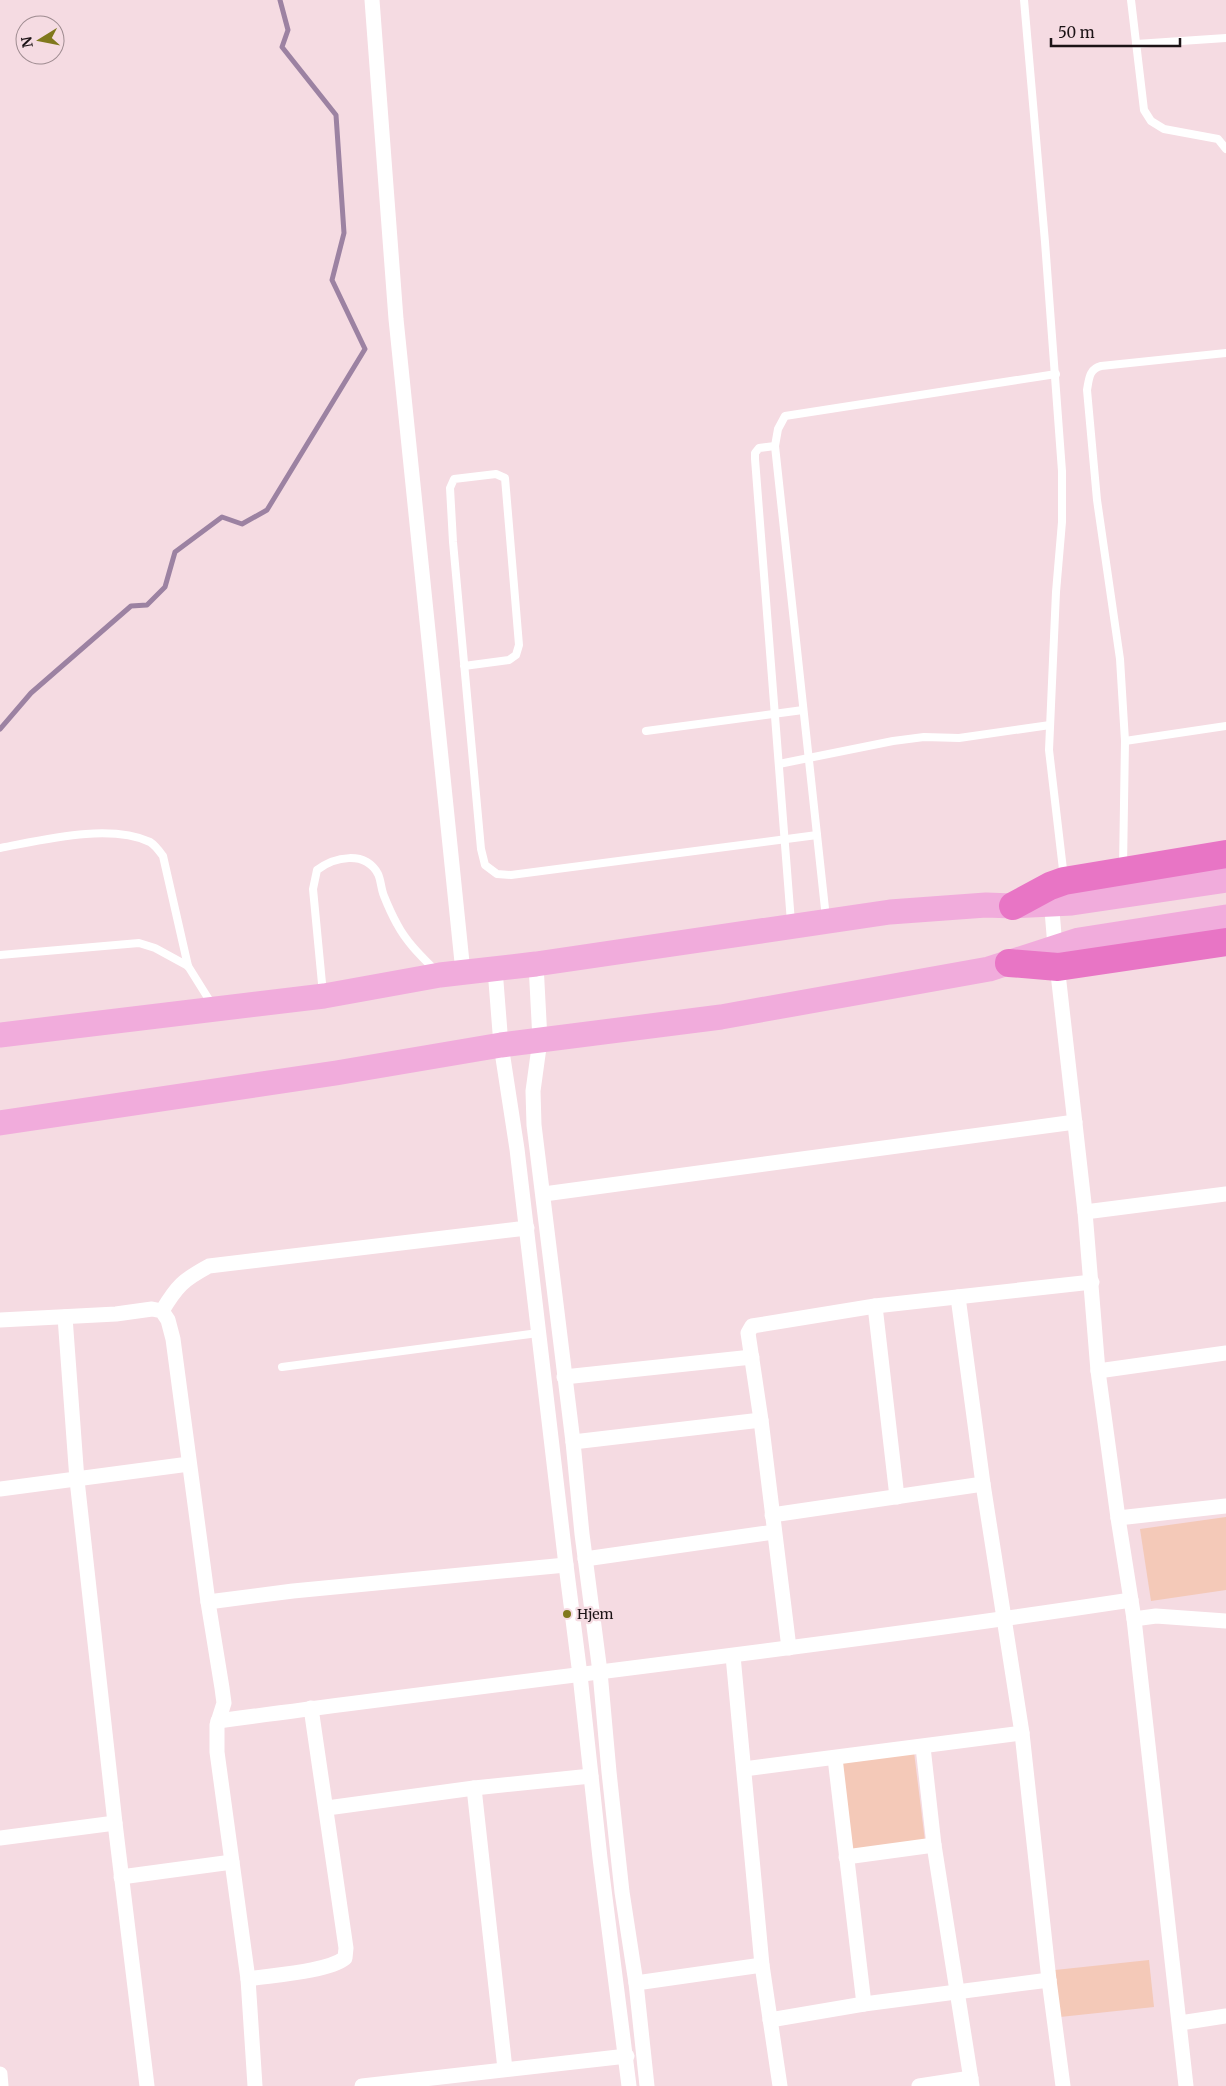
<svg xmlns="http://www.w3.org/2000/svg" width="1226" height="2086" font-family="Merriweather,serif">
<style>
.green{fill:#f4c9b8}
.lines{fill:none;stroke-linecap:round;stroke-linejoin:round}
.stream{stroke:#9c82a2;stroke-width:5}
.lane{stroke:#fff;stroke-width:8}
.street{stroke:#fff;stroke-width:15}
.primary{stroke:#f1acdc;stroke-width:25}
.highway{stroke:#e875c5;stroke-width:28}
.poi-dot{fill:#80781d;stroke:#f5dbe2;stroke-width:2}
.labels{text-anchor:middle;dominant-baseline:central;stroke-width:4.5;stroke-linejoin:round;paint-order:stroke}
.poi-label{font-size:14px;fill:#1c1316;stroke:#f5dbe2;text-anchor:start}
</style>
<rect width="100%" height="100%" fill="#f5dbe2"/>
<g class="green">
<polygon points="1226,1517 1226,1590 1151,1601 1140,1529"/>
<polygon points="914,1752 925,1841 848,1851 837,1761"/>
<polygon points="1149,1960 1154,2007 1060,2017 1055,1970"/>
</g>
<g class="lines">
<polyline class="stream" points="0,729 31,693 131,606 147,605 165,587 175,552 222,517 242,524 267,510 365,349 332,280 344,233 336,115 282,47 288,30 280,0"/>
<g class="lane">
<polyline points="1024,0 1045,242 1062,471 1062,522 1056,592 1049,750 1064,878"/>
<polyline points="1131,0 1144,110 1151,121 1164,129 1218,139 1226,149"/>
<polyline points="1136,44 1226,38"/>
<polyline points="775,446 759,448 755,453 755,459 791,922"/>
<polyline points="464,666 509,660 516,655 519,645 505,478 496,474 454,479 450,488 453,542 481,849 485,865 497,874 511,875 817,835"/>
<polyline points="646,731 803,710"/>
<polyline points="1125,741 1226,726"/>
<polyline points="779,764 893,741 924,737 959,738 1050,725"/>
<path d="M0 848C43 840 109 823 150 842 155 845 160 852 163 856L188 966"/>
<path d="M1123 867 1125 741 1120 659 1097 500 1087 390C1089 379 1089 369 1101 366L1226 353"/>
<polyline points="826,918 775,446 778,429 785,416 1056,374"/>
<polyline points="0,955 139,943 155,948 188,966 213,1006"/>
<path d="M323 994 313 889 317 870C334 857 365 850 378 874 381 880 381 889 384 896 388 906 392 915 397 924 407 943 422 957 437 972"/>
<polyline points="282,1367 538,1333"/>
</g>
<g class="street">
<polyline points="372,0 396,319 463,972"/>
<polyline points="1051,898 1055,947 1085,1212 1098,1371 1118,1518 1134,1619 1186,2086"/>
<polyline points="536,964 540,1040 533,1091 534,1125 573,1442 582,1534 600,1672 609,1772 622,1892 636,1983 647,2086"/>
<polyline points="495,969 501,1045 517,1149 566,1565 580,1675 600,1858 629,2086"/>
<polyline points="544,1194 1075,1122"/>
<polyline points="1085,1212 1226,1194"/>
<polyline points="958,1297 983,1484 1022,1733 1049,1980 1063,2086"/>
<polyline points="875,1306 897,1497"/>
<path d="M162 1311C177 1286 183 1280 209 1266L527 1228"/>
<polyline points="65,1317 77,1480 115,1823 147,2086"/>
<polyline points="0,1320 116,1314 152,1309 162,1311 168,1320 173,1339 208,1602 222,1688 224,1703 217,1725 217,1752 248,1979 255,2086"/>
<polyline points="1098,1371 1226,1353"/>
<polyline points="564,1377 752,1357"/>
<polyline points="573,1442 761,1420"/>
<polyline points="0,1489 189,1464"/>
<polyline points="772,1515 983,1484"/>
<polyline points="1118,1518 1226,1506"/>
<polyline points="585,1559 774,1532"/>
<polyline points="208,1602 293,1591 566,1565"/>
<polyline points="1134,1619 1156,1616 1226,1621"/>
<polyline points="789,1648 761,1420 748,1333 752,1326 875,1306 1092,1282"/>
<polyline points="733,1656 762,1965 780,2086"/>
<path d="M218 1721C523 1680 828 1646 1131 1600"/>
<polyline points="923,1747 934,1845 972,2086"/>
<polyline points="835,1758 864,2004"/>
<polyline points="744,1769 1022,1733"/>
<polyline points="474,1788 505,2069"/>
<polyline points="327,1808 474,1788 591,1776"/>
<polyline points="0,1838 115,1823"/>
<polyline points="846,1857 934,1845"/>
<polyline points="121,1877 232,1862"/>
<path d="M248 1979C272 1975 327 1972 345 1958L346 1948 311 1708"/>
<polyline points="636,1983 762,1965"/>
<polyline points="770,2020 864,2004 1049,1980"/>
<polyline points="1180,2023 1226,2016"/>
<polyline points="0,2074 1,2086"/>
<polyline points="362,2086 627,2056"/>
<polyline points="919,2086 971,2078"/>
</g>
<g class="primary">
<polyline points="0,1035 324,996 440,975 536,964 890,912 986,905 1013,906 1072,903 1226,880"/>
<polyline points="0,1123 336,1073 501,1045 721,1017 989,969 1079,940 1226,917"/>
</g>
<g class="highway">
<polyline points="1013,906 1050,886 1064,881 1226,854"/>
<polyline points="1009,963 1058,967 1226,942"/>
</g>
</g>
<circle class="poi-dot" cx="567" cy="1614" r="5"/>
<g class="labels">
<g class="poi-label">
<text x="577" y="1614">Hjem</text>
</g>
</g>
<g transform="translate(40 40) rotate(260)"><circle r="24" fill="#f5dbe2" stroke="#9e8b90"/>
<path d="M0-4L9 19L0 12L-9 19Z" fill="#80781d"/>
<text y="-8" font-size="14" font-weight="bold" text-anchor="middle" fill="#1c1316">N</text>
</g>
<path d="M1051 38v8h129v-8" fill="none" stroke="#1c1316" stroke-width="2.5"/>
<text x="1058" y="38" font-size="15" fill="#1c1316" stroke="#f5dbe2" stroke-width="4" paint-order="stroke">50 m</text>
</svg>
